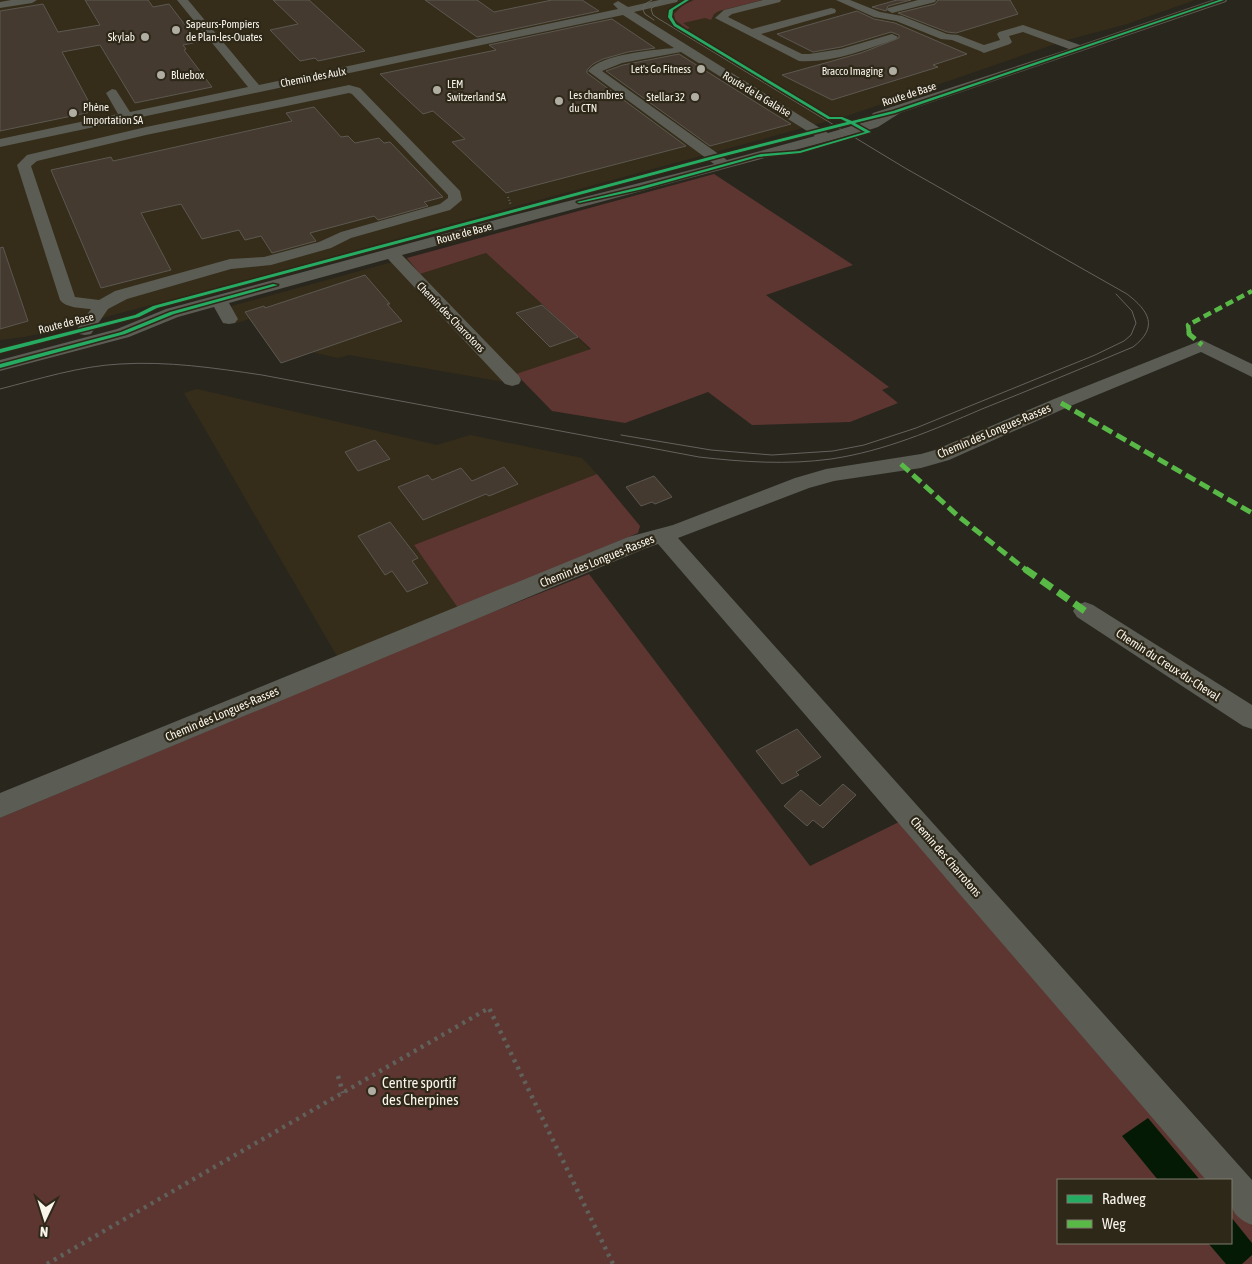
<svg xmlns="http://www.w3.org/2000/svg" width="1252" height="1264" font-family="'Asap Condensed',sans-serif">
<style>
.built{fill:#352d19}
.green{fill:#5d3631}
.water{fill:#041a05}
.building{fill:#443a30;stroke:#5c5851}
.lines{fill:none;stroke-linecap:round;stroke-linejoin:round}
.path-far1{stroke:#60615a;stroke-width:2;stroke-dasharray:1 2;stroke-linecap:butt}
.path{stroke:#60615a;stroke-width:4.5;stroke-dasharray:3 5;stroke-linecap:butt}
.minor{fill:#5b5c54;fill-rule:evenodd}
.tram{stroke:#64625c;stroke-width:1}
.quiet-far2{stroke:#58b947;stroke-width:4.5;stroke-dasharray:8 4.5;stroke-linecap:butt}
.quiet-far1{stroke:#58b947;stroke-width:5;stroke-dasharray:11 5;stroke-linecap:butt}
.quiet{stroke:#58b947;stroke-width:7;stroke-dasharray:13 7;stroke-linecap:butt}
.cycleway-casing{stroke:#2e2819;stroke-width:3}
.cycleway{fill:#26ab63;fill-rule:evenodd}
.poi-dot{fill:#b0ada3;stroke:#2e2819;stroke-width:2}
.labels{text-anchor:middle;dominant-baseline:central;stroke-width:4.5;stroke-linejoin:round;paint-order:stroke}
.far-poi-label{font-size:11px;fill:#f9f5eb;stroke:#2e2819;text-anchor:start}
.far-street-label{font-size:11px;fill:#f9f5eb;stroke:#2e2819}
.street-label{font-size:12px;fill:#f9f5eb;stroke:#2e2819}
.near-poi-label{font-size:15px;fill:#f9f5eb;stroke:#2e2819;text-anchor:start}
</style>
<rect width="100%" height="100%" fill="#29261e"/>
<g class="built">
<polygon points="0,0 1195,0 1127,24 1067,40 847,116 254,278 52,331 24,337 0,340"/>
<polygon points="486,253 591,350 517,374 522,382 504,382 349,355 338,358 312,352 281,363 250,319 236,323 228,307 407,258 420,274"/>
<polygon points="197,389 437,445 470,435 582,458 597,474 414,545 458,608 338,658 184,393"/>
</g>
<g class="green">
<polygon points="694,0 762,0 719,11 714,14 711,20 705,18 683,23 690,28 687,29 675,20 674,14 683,5"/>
<polygon points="714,174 853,265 766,295 889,387 882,390 898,403 850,422 752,425 708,392 625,423 552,411 516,374 591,349 486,253 420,274 407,258"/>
<polygon points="597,474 640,526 638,533 458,608 414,545"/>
<polygon points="589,574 810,866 903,820 1214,1180 1058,1180 1058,1243 1231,1243 1231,1200 1252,1226 1252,1264 0,1264 0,818 450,629"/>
</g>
<g class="water">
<polygon points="1148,1118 1200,1180 1158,1180 1122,1136"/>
<polygon points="1231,1217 1252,1243 1252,1255 1242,1264 1226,1264 1208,1243 1231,1243"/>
</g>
<g class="building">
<polygon points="85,0 148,0 153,7 169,4 198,42 183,45 186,49 184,50 212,87 135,103 100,45 62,52 90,104 87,105 91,112 0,131 0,11 43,4 58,32 100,25"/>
<polygon points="273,0 309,0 365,51 318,61 315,58 300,61 270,30 298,24"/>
<polygon points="425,0 477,0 494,12 552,0 582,0 599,11 477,37"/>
<polygon points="897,0 911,0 888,6 886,11 872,7"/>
<polygon points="938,0 1010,0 1018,14 956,33 947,32 898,13 935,4"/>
<polygon points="857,11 874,19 895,23 967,54 933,65 938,67 832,100 782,75 861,53 899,38 899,35 891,32 841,47 813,52 777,34"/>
<polygon points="612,19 655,48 628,52 603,59 593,64 587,70 587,73 686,146 506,193 452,142 465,139 433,111 423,114 380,74 496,50 489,45"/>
<polygon points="679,54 765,108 791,124 710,146 606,71 623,65"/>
<polygon points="314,107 341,137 348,136 355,143 379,138 384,143 390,142 443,197 424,202 428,206 378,220 374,216 310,233 316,241 272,253 261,236 245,240 239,230 202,239 181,204 141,213 171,270 101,288 51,170 111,157 113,161 292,121 286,113"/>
<polygon points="3,247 28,321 0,329 0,248"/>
<polygon points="365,275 390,304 387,304 402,321 281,363 245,312 264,306 265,308"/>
<polygon points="542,305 578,337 550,347 516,313"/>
<polygon points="375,440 390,459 358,471 345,452"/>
<polygon points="504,467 518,484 489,496 486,494 423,520 398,487 428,475 432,480 461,468 472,481"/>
<polygon points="654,476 672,497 655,504 652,502 641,506 626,487"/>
<polygon points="390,522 418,558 412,561 428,583 407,592 392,571 385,575 358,536"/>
<polygon points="797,729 821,757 796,772 799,775 782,784 756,751"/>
<polygon points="843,784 856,795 823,828 813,820 807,826 784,806 801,790 820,806"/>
</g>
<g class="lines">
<polyline class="path-far1" points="508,197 511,205"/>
<g class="path">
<polyline points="338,1076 343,1093"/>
<polyline points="47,1264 489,1008 613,1264"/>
</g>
<g class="minor">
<polygon points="11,0 37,0 32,3 0,8 0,2"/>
<path d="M177 0H188L259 85 618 9 613 4 618 1 628 7 659 0H678L677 2 634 12 828 133 868 121 873 118 871 116 873 113 1069 49 1023 32 1009 36 1012 42 1010 44 984 53 980 51 952 40 941 39 896 21 874 17 836 0H850L880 12 902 16 947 34 958 35 984 45 1000 40 997 34 999 32 1023 25 1080 45 1212 0H1227L1226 2 900 113 878 127 866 131 402 255 519 376 521 380 519 384 512 386 505 384 388 259 229 303 238 319 235 323 229 324 223 323 214 307 178 317 129 337 0 371V360L117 329 166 309 514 215 714 164 588 71C601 54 653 50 674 48L623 15 0 147V139L118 114 106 93 112 89 116 90 130 112 248 87ZM681 52 815 136 727 160 602 71 622 63Z"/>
<path d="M763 0H781L780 2 732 14 728 17 752 29 831 8 835 9 836 11 835 13 761 34 802 54H809L841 49 892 34 898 37 896 39C865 50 832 63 799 61L715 18 724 10Z"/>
<polygon points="918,0 936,0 935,2 892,13 887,10 888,8"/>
<path d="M349 85 360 88 460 191 462 200 450 210 351 238 331 248 271 265 231 269 127 299 108 309 91 334 85 335 79 334 76 330 91 309C81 308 66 308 60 300L17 165 27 155 146 127ZM349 93 352 94 448 195V198L440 204 341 232 319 242 264 257 230 259 115 291 99 300 75 297 31 166 37 161 146 135Z"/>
<path d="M1202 340 1252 364V377L1201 352 1068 407 949 460 921 468 834 481 809 488 678 538 1252 1180V1225C1227 1214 1231 1204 1231 1180H1206L658 544 644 549 0 818V793L628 537 673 525 795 478 826 469 921 454 935 450 1054 399Z"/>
<polygon points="1085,602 1093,605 1252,705 1252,729 1243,726 1077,617 1073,611 1077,605"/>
</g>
<g class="tram">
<polyline points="652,0 645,4 643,10 645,14 654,20"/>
<path d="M0 389C39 379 80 366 120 364 168 361 215 368 262 375L699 457C743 462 787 465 831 459 885 451 933 430 982 409 1032 389 1083 368 1133 347 1159 327 1149 311 1127 294L905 168 659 19 653 15 651 9 661 0"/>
<polyline points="621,435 711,450 772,455 833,451 864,445 916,428 1095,355 1124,341 1131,335 1136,323 1132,311 1116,294"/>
</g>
<polyline class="quiet-far2" points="1189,332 1188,325 1252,291"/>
<g class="quiet-far1">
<polyline points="1189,331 1189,334 1202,345"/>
<polyline points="1061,403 1252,513"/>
<polyline points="901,464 958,516 1026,570"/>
</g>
<polyline class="quiet" points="1025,569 1085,611"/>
<defs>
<g id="cycleway">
<polygon points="685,0 689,0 673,10 672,17 676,24 830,117 842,117 852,121 893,111 1219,0 1224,0 895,113 855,123 871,132 800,153 758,157 643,189 579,203 577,202 640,187 761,154 800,151 865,132 851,124 717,158 157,308 139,317 0,353 0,349 135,315 153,306 713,156 847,122 841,119 828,119 674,26 668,17 669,10"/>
<polygon points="273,284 278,285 174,314 125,334 0,368 0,364 121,332 170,312"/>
</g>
</defs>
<use href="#cycleway" class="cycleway-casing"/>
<use href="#cycleway" class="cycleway"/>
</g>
<g class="poi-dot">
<circle cx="176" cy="30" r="5"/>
<circle cx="145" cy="37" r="5"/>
<circle cx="701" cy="69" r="5"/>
<circle cx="893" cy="71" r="5"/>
<circle cx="161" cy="75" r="5"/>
<circle cx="437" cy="90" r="5"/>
<circle cx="695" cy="97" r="5"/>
<circle cx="559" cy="101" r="5"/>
<circle cx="73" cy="113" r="5"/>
<circle cx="372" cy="1091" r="5"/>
</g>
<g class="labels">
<g class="far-poi-label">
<text x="186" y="24">Sapeurs-Pompiers<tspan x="186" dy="13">de Plan-les-Ouates</tspan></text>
<text x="135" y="37" text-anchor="end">Skylab</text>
<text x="691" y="69" text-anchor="end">Let's Go Fitness</text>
<text x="883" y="71" text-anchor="end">Bracco Imaging</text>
<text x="171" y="75">Bluebox</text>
<text x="447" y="84">LEM<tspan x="447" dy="13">Switzerland SA</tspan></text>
<text x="569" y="95">Les chambres<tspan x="569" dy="13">du CTN</tspan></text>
<text x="685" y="97" text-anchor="end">Stellar 32</text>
<text x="83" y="107">Phène<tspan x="83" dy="13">Importation SA</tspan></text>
</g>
<g class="far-street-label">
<text transform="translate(313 77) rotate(-11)">Chemin des Aulx</text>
<text transform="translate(757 94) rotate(31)">Route de la Galaise</text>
<text transform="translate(909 94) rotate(-18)">Route de Base</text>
<text transform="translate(464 233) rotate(-15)">Route de Base</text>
<text transform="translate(451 317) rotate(46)">Chemin des Charrotons</text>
<text transform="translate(66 323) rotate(-14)">Route de Base</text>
</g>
<g class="street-label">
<text transform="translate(994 431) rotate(-23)">Chemin des Longues-Rasses</text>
<text transform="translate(597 561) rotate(-22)">Chemin des Longues-Rasses</text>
<text transform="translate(1168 665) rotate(33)">Chemin du Creux-du-Cheval</text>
<text transform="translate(222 714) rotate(-23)">Chemin des Longues-Rasses</text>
<text transform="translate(946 857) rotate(49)">Chemin des Charrotons</text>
</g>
<g class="near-poi-label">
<text x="382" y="1082">Centre sportif<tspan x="382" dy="17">des Cherpines</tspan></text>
</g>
</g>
<rect x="1057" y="1179" width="175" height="65" fill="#2e2819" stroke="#7f7a6d"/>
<rect x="1067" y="1195" width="25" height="8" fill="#26ab63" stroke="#7f7a6d"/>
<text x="1102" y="1204" font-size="15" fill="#f9f5eb">Radweg</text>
<rect x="1067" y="1220" width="25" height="8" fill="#58b947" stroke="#7f7a6d"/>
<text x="1102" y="1229" font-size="15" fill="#f9f5eb">Weg</text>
<g transform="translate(45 1219) rotate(184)" stroke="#2e2819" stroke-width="4" paint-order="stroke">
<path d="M0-4L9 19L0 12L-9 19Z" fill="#f9f5eb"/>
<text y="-8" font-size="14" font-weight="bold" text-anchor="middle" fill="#f9f5eb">N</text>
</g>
</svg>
